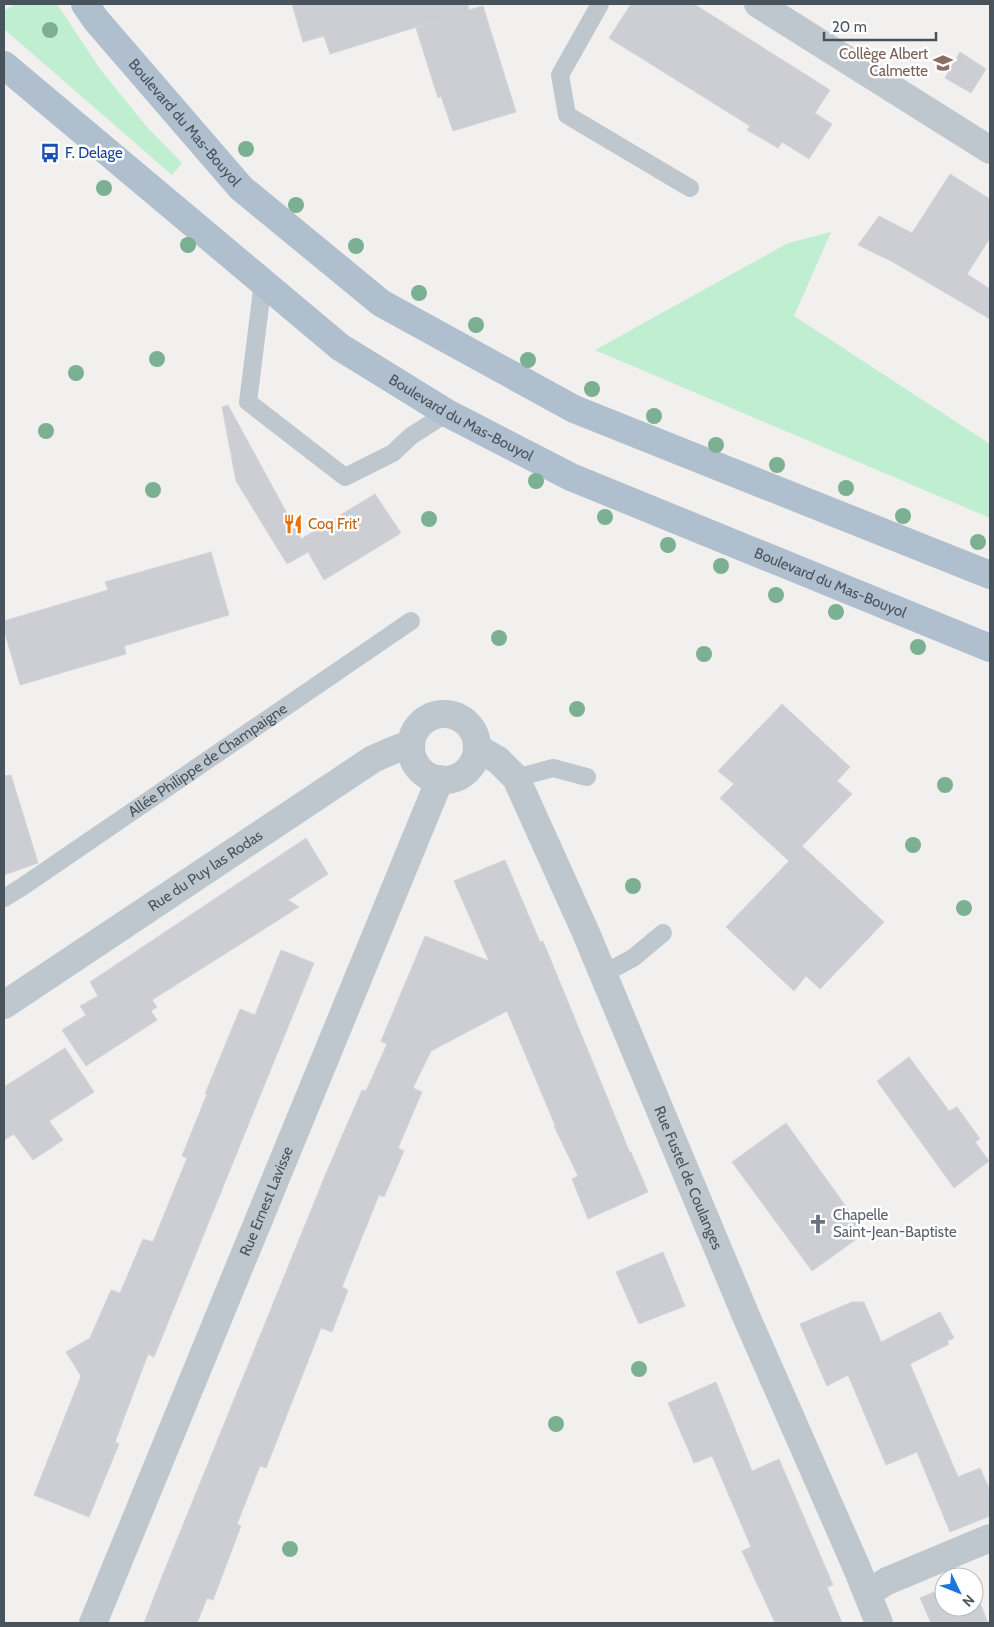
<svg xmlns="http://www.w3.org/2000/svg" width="994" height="1627" font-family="Cabin,sans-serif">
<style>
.green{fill:#bfeed0}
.building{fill:#ccced4;stroke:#d3d5da}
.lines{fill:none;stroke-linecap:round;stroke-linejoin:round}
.service{stroke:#bec7ce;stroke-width:18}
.minor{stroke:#bec7ce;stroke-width:28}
.primary{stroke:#afbfcd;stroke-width:28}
.tree{fill:#7bb093}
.labels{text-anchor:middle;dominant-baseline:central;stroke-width:5;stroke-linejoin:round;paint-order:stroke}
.education-label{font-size:15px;fill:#785e54;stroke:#fff;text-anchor:end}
.street-label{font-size:15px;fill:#48535c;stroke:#fff}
.transit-label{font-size:15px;fill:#164399;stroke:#fff;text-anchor:start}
.food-label{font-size:15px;fill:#c56008;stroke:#fff;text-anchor:start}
.worship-label{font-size:15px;fill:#5b616d;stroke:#fff;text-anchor:start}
</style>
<rect width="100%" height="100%" fill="#f2efef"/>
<g class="green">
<polygon points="15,4 57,4 100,69 147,127 182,163 172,175 4,29 4,11"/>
<polygon points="831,232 794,316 990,444 990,518 595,350 788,243"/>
</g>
<g class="building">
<polygon points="292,4 468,4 469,10 483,6 516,112 453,131 441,96 438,98 416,28 436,21 330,54 324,36 303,42"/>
<polygon points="631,4 694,4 830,90 815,113 832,124 809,159 782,142 778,148 747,130 750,126 609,38"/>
<polygon points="960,52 986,69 971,93 945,78"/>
<polygon points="950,174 990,199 990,238 967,274 990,289 990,319 893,262 858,245 879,216 912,233"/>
<polygon points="228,405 301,539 375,494 401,533 324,580 308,552 287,564 236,481 222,407"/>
<polygon points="211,552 229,615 124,646 126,654 20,685 4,630 4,621 108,590 105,582"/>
<polygon points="782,704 850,767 837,781 852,794 802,846 884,922 820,989 806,976 794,991 726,927 789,861 720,798 734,784 718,771"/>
<polygon points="11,775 38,863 4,875 4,776"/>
<polygon points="306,838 328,874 288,900 299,907 152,1000 157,1007 151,1011 157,1020 86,1066 62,1030 86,1015 80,1006 98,996 90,982"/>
<polygon points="505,860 540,942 543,941 630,1153 631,1152 648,1192 588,1219 572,1179 578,1176 554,1126 555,1125 507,1011 431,1051 413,1088 422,1092 398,1148 404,1151 384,1197 379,1195 342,1287 348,1290 332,1332 321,1328 266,1468 260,1466 237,1524 241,1526 213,1600 207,1598 197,1623 144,1623 161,1579 327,1171 362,1090 366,1091 387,1044 381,1041 425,936 489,961 454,881"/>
<polygon points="281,950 314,963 154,1357 148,1354 115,1442 119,1444 89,1517 34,1495 81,1376 66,1352 90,1338 111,1290 120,1293 143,1239 153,1242 187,1158 182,1156 207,1094 205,1094 240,1009 255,1015"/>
<polygon points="65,1048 94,1092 49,1121 63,1140 33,1160 14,1134 4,1140 4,1087"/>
<polygon points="909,1057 949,1111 957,1107 980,1139 975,1142 989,1161 954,1188 877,1081"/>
<polygon points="786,1123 865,1233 812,1271 732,1162"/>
<polygon points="663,1252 685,1306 639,1324 616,1272"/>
<polygon points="852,1302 864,1302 881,1342 940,1312 954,1338 947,1341 949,1344 910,1364 958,1477 980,1468 990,1491 990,1516 950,1532 917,1452 886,1465 848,1375 827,1386 800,1324"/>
<polygon points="716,1382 752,1471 779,1459 833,1585 827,1587 842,1623 775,1623 742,1551 751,1547 712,1456 694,1463 668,1403"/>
<polygon points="944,1588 944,1607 974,1607 974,1588 988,1623 931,1623 920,1598"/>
</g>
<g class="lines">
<g class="service">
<polyline points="600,4 560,75 567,115 690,188"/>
<polyline points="263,282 248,402 345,477 393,453 411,436 447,413"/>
<polyline points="516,778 553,768 587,777"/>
<path id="s1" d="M4 898 22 887 411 621"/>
<polyline points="603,974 633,958 663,933"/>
</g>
<g class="minor">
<polyline points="758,4 990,150"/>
<circle cx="444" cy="747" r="33"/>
<path id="s2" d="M477 748 498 760 516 778 586 933 746 1316 856 1566 879 1623"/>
<path id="s3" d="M4 1005 373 759 396 749 411 744"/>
<polyline points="868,1593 887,1581 990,1538"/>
<path id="s4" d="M93 1623 440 779"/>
</g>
<g class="primary">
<path id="s5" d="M85 4 96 20 241 188 381 303 574 409 990 575"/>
<path id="s6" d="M4 65 340 347 447 413 571 477 990 648"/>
</g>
</g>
<g class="tree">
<circle cx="50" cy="30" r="8"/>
<circle cx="246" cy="149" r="8"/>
<circle cx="104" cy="188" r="8"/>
<circle cx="296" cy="205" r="8"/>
<circle cx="188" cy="245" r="8"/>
<circle cx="356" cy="246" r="8"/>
<circle cx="419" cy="293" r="8"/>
<circle cx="476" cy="325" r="8"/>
<circle cx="157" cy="359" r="8"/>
<circle cx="528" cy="360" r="8"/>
<circle cx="76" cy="373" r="8"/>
<circle cx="592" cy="389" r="8"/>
<circle cx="654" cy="416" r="8"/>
<circle cx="46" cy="431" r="8"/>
<circle cx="716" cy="445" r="8"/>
<circle cx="777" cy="465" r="8"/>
<circle cx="536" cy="481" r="8"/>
<circle cx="846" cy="488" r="8"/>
<circle cx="153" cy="490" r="8"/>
<circle cx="903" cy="516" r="8"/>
<circle cx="605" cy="517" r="8"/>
<circle cx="429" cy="519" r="8"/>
<circle cx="978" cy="542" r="8"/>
<circle cx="668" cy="545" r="8"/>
<circle cx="721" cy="566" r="8"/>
<circle cx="776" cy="595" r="8"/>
<circle cx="836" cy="612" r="8"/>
<circle cx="499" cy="638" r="8"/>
<circle cx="918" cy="647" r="8"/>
<circle cx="704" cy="654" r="8"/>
<circle cx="577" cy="709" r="8"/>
<circle cx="945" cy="785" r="8"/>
<circle cx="913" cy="845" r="8"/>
<circle cx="633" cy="886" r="8"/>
<circle cx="964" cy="908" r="8"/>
<circle cx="639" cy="1369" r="8"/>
<circle cx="556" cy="1424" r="8"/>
<circle cx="290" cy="1549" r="8"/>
</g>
<defs>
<symbol id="school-bare" viewBox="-9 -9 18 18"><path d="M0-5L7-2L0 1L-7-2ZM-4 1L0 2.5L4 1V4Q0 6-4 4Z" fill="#8d6e63" stroke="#fff" stroke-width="2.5" paint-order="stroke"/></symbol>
<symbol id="bus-bare" viewBox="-9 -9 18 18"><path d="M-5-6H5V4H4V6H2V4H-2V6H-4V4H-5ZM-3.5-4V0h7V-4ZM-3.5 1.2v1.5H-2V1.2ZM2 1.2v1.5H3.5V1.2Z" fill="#1a4fb4" stroke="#fff" stroke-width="2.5" paint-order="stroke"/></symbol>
<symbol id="restaurant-bare" viewBox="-9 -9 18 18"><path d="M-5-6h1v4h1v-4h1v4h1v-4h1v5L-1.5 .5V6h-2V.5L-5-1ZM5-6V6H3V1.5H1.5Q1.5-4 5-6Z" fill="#e8710a" stroke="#fff" stroke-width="2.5" paint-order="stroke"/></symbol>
<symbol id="church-bare" viewBox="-9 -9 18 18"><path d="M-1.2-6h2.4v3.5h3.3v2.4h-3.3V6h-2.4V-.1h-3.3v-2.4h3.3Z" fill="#6b7280" stroke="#fff" stroke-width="2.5" paint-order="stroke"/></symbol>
</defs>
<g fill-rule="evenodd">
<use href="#school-bare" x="929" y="49" width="28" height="28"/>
<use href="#bus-bare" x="36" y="139" width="28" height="28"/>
<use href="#restaurant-bare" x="279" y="510" width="28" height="28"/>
<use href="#church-bare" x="804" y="1210" width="28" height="28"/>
</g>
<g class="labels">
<g class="education-label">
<text x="928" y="54">Collège Albert<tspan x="928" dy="17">Calmette</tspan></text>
</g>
<g class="street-label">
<text stroke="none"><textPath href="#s5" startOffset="155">Boulevard du Mas-Bouyol</textPath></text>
<text stroke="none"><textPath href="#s6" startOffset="579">Boulevard du Mas-Bouyol</textPath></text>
<text stroke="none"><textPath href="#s6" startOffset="984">Boulevard du Mas-Bouyol</textPath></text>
<text stroke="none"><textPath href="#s1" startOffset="246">Allée Philippe de Champaigne</textPath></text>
<text stroke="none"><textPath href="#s3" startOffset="242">Rue du Puy las Rodas</textPath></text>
<text stroke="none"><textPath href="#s2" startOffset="485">Rue Fustel de Coulanges</textPath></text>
<text stroke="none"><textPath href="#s4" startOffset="456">Rue Ernest Lavisse</textPath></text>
</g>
<g class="transit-label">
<text x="65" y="153">F. Delage</text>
</g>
<g class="food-label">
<text x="308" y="524">Coq Frit'</text>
</g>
<g class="worship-label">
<text x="833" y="1215">Chapelle<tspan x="833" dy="17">Saint-Jean-Baptiste</tspan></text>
</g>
</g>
<rect width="994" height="1627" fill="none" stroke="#48535c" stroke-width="10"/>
<g transform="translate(959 1592) rotate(133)"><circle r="24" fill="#ffffff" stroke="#b6babe"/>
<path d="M0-4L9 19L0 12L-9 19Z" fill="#1d76dd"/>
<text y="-8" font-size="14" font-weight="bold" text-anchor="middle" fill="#48535c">N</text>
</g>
<path d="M824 32v8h112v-8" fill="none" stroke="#48535c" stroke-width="2.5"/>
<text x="832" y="32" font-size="15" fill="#48535c" stroke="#ffffff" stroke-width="4" paint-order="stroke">20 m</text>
</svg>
